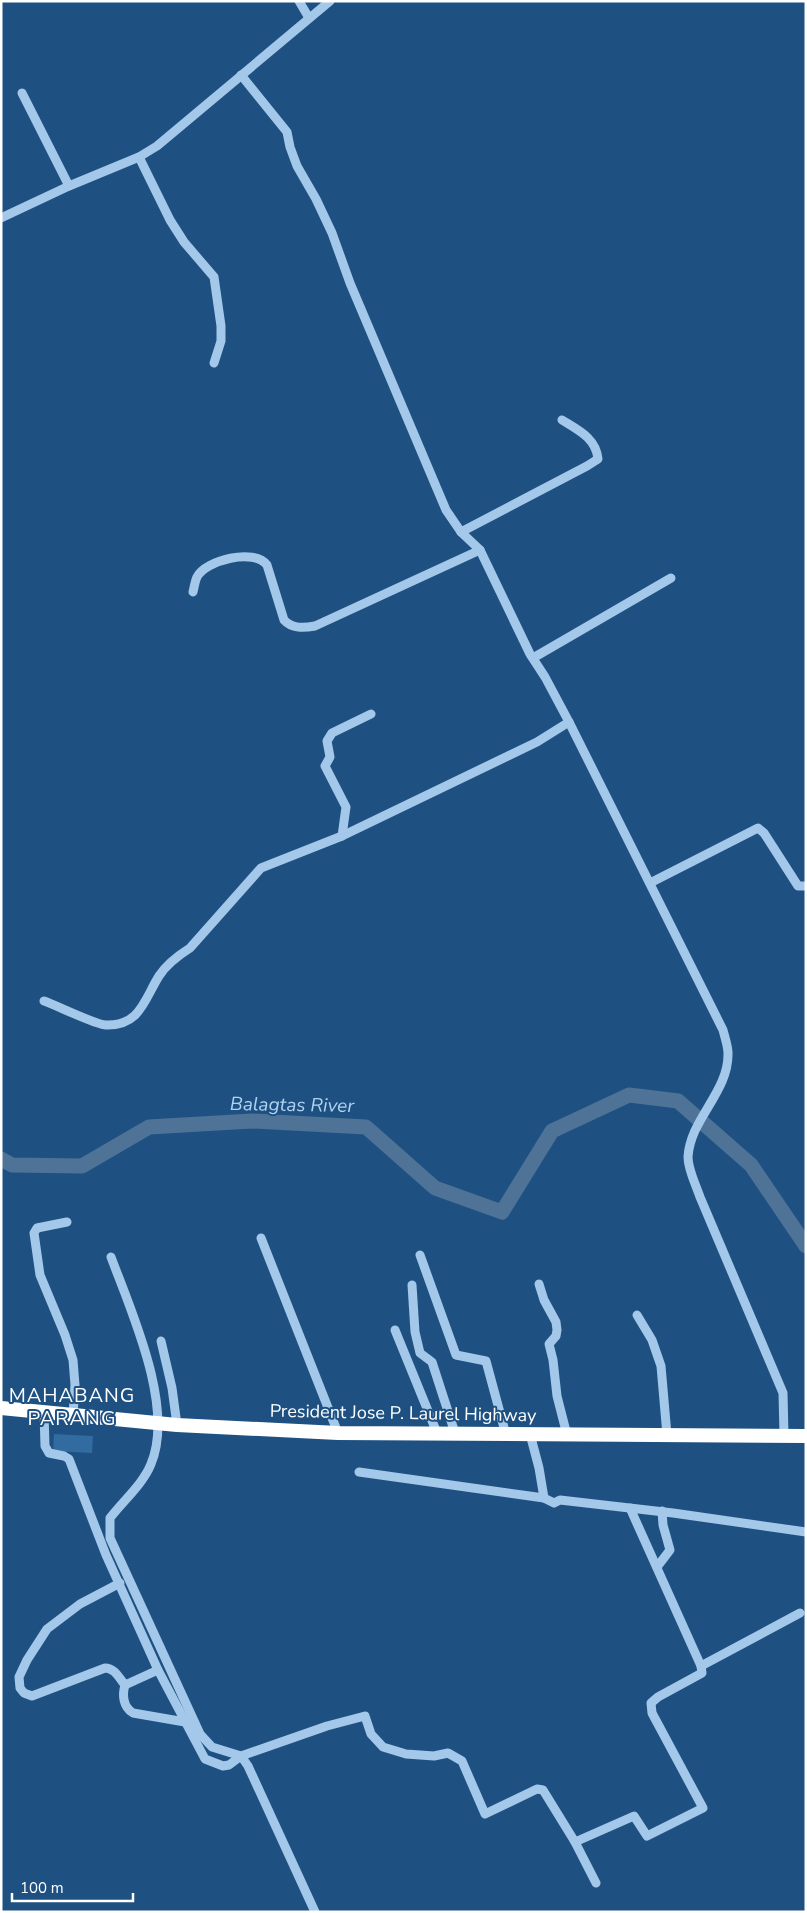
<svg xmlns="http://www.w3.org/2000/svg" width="807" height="1913" font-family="'Nunito Sans',sans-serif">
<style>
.green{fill:#326ba0}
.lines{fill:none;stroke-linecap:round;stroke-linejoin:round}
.river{stroke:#4e7397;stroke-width:15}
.minor{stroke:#a4c8e9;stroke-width:9}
.highway{stroke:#fff;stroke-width:14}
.labels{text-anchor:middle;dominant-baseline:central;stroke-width:4;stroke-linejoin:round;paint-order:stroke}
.street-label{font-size:18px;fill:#fff;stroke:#1e5182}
.water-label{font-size:19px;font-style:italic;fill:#afd2f1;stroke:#1e5182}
.quarter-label{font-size:20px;letter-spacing:1px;fill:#fff;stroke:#1e5182}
</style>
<rect width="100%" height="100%" fill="#1e5182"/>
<polygon class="green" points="54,1434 93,1436 92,1453 53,1451"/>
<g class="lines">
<polyline class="river" points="1,1159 12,1165 82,1166 149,1127 252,1121 366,1127 435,1188 502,1212 552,1131 629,1095 678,1101 751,1165 806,1246"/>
<g class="minor">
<polyline points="299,1 309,18"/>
<path d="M241 75 287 132 290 147 297 166 316 199 332 233 350 283 446 510 461 532 480 550 530 654 545 677 569 722 723 1030C725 1038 728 1046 728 1053 729 1092 690 1119 688 1157 688 1170 696 1185 700 1197L783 1393 784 1435"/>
<polyline points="22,93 69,186"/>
<polyline points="139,157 170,220 184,242 214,277 221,326 221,341 214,363"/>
<polyline points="1,218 69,186 139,157 157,146 330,1"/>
<path d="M461 532 587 466 598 459C596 438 578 430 562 420"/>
<path d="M193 592C194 588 195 581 197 577 206 560 254 548 267 565L284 620C292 629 304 628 315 626L480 550"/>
<polyline points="533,658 671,578"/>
<polyline points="342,836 346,807 325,766 330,757 327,741 332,733 371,714"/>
<polyline points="650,883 758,828 764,833 798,886 806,886"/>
<path d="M44 1001C56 1005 96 1025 106 1025 140 1026 144 1000 159 976 166 965 179 955 190 948L261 868 342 836 537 742 569 722"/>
<polyline points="67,1222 37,1228 34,1233 40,1275 65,1335 73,1360 75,1385 73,1416"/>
<polyline points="261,1238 338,1433"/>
<polyline points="420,1255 456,1355 486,1361 506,1435"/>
<path d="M111 1257C131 1311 175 1407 151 1464 143 1484 123 1501 110 1518V1538L200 1734 212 1747 241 1756 248 1766 315 1912"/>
<polyline points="539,1284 544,1300 556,1322 557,1330 556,1336 549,1344 553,1360 557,1396 567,1435"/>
<polyline points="412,1285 415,1332 420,1353 432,1362 455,1433"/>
<polyline points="637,1315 652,1340 661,1366 667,1435"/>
<polyline points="395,1330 437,1433"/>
<polyline points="161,1341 172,1388 177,1425"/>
<polyline points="44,1413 45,1446 49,1453 64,1456 69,1459 106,1555 158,1670 205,1759 223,1766 229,1765 241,1756 327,1726 365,1716 371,1734 383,1747 406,1754 434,1756 448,1753 462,1761 485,1814 537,1789 543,1790 575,1842 596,1883"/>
<polyline points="530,1434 539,1468 544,1498 554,1503 560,1500 673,1513 806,1532"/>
<polyline points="359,1472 544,1498"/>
<polyline points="657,1567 670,1550 663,1525 662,1511"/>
<path d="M120 1583 80 1604 47 1629 27 1660 19 1677 20 1688 24 1693 32 1696 105 1668C115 1668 119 1678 125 1685L158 1670"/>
<polyline points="701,1666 800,1613"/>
<path d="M125 1685C122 1695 123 1707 133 1713L185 1722"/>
<polyline points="575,1842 634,1816 647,1836 703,1808 652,1713 651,1703 658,1697 702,1673 701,1666 630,1508"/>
</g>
<polyline class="highway" points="1,1408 177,1425 338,1433 806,1436"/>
</g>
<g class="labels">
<g class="street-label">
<text transform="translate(403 1413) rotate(1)">President Jose P. Laurel Highway</text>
</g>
<g class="water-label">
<text transform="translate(292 1105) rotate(1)">Balagtas River</text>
</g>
<g class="quarter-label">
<text x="72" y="1395">MAHABANG<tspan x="72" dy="23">PARANG</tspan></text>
</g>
</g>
<rect width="807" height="1913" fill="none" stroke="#ffffff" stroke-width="5"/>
<path d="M12 1893v8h121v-8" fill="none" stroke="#ffffff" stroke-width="2.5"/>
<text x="20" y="1893" font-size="15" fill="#ffffff" stroke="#1e5182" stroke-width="4" paint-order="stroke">100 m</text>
</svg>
